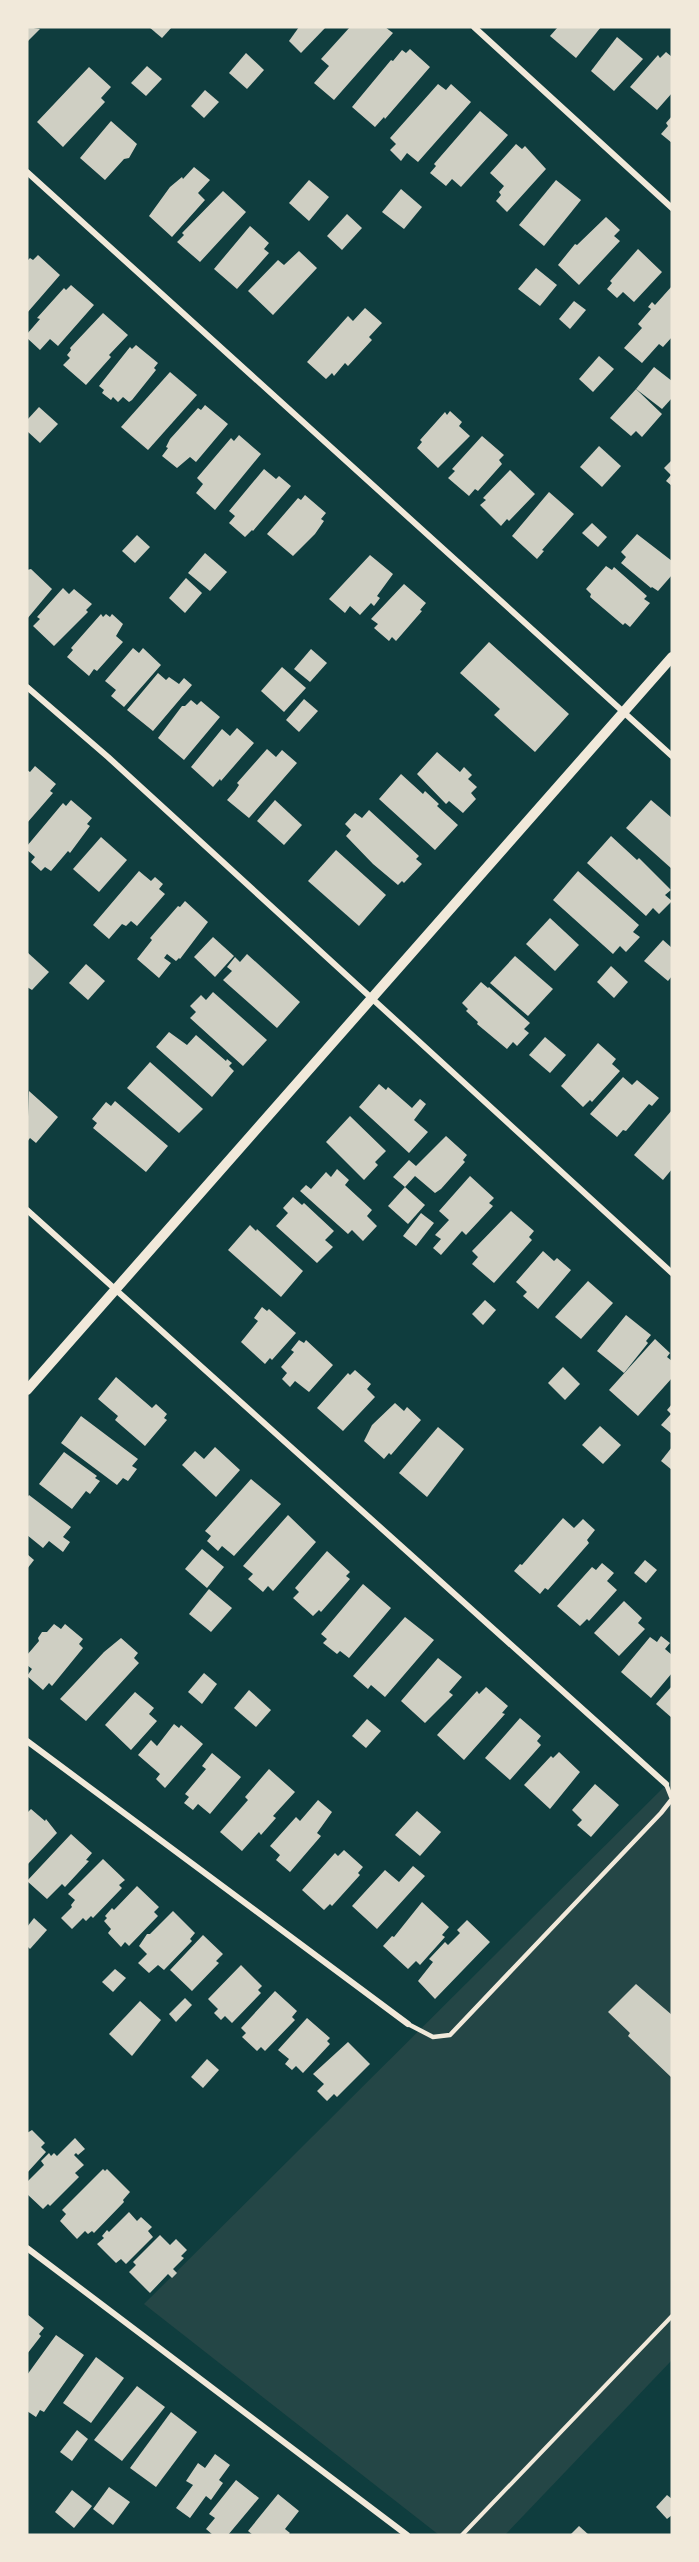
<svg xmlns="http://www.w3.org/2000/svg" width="699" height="2562" font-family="Spectral,serif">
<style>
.green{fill:#244646}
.building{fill:#cfcfc3}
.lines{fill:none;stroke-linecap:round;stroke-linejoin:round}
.path{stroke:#f1e9da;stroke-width:4}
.service{stroke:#f1e9da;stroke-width:4.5}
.minor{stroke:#f1e9da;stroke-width:6}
.tertiary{stroke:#f1e9da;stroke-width:10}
</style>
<rect width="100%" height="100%" fill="#0f3d3e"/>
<polygon class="green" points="672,1779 672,2360 505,2535 439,2535 144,2304"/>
<g class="building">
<polygon points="27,27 40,29 27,42"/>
<polygon points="149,27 172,27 162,38"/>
<polygon points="299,27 326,27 301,53 289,41"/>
<polygon points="350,27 385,27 393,33 334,100 314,83 329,66 321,59"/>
<polygon points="558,27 601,27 576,58 550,36"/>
<polygon points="617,37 643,59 614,91 591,71"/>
<polygon points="410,49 430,67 385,119 384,117 375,127 352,107 391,60 393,61 402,50 406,53"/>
<polygon points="666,52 672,57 672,93 657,110 630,87 658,55 660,58"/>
<polygon points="246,53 264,70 247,89 229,73"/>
<polygon points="147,66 162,79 146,96 131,83"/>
<polygon points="89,67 111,87 101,98 105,102 63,147 37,122"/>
<polygon points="438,84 446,90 451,84 471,102 418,162 407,153 401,161 390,150 396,144 390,138"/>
<polygon points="205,90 219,102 204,118 191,106"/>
<polygon points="480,111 508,135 461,187 452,179 446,186 430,173 436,166 434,164"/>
<polygon points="672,116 672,143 661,134 668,126 666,123"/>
<polygon points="111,121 137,144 129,158 124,159 105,180 80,158"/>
<polygon points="516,144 522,149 525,146 546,169 507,212 496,201 501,195 499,192 504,186 490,173"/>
<polygon points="194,167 210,180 198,193 205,200 172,237 149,216 170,187 182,177 183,179"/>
<polygon points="309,180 329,197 309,221 289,203"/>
<polygon points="556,180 581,200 544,246 519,225"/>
<polygon points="401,189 422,207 404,229 382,212"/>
<polygon points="223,191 246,212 200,262 177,242 184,235 182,233"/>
<polygon points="347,214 362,228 342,250 327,236"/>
<polygon points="606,217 620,230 614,236 620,241 579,285 558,265 575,244 577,245"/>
<polygon points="250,226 269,243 264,249 269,253 237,289 214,269"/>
<polygon points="638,249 662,272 634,302 623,292 617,298 607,289 612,283 610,281"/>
<polygon points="299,251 317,268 273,315 248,291 278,260 284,265"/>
<polygon points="38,255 60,275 27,313 27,261 30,258 33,260"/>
<polygon points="536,268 557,285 540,306 518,289"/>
<polygon points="71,285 94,305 58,346 50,339 40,350 27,338 27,334 40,319 37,318 64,288 66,290"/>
<polygon points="672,286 672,337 663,347 659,344 642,363 624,348 642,328 638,324 651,309 648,307 652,302 655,305"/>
<polygon points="574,301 586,310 570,329 559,319"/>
<polygon points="365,308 382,323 369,337 372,340 348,366 345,363 334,376 332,373 326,379 307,362 348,316 353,321"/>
<polygon points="103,313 128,335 109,355 111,357 86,385 63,365 70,358 67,355 71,350 70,348"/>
<polygon points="136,345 158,363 154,368 156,370 132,400 129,402 123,397 118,402 113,397 111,400 102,393 104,390 99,386 130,347 132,349"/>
<polygon points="599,356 614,369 593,392 579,379"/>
<polygon points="654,367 672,381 672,398 662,409 636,389"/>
<polygon points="170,372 197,395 148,450 121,427"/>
<polygon points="636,389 662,414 642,437 636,431 631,436 610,418"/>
<polygon points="205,405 228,424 196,462 190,457 177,468 162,456 168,448 166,447 170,439 198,408 201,410"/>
<polygon points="39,407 58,424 40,443 27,431 27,420"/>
<polygon points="450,411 462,422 459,426 470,436 438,468 417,448 422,442 420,440 445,412 447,415"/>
<polygon points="239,435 261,454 215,510 196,493 203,484 197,478 231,438 234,441"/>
<polygon points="482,436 504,455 499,460 502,464 478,491 475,489 469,496 448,478 455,471 452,469"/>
<polygon points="599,446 621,466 602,487 580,467"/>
<polygon points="672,460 672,486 666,481 671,475 664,468"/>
<polygon points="264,469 276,479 279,476 291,486 253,531 252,530 245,537 229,523 235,516 229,511"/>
<polygon points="510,470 535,494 509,521 507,519 501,526 480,505 486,500 483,498"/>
<polygon points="549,492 574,514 542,550 544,551 537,559 512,536"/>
<polygon points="305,495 326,513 321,519 324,521 315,534 293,556 267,534 298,498 301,500"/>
<polygon points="592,523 607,537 598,547 582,533"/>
<polygon points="637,534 672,561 672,575 658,591 652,587 651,588 621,563 626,557 621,552"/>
<polygon points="137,535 150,547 135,563 122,551"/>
<polygon points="205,553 227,572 210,591 188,573"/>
<polygon points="370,555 393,574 377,596 380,598 374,606 371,603 360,615 350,606 345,613 329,599"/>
<polygon points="606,566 612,570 614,567 647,596 644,599 650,603 630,627 625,623 623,625 590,597 591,594 586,589"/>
<polygon points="31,569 52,589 27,619 27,570"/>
<polygon points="186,578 202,593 185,613 169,598"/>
<polygon points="404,584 426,603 420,610 422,611 396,641 392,637 389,641 374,628 378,624 371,619"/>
<polygon points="63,588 69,594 74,589 92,604 86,610 88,612 54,646 33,626 40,619 37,617"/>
<polygon points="101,614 103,617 106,614 110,617 112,614 123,624 116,636 123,642 97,671 94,669 89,676 67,657 73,650 71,648"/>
<polygon points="489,642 569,714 535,752 494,715 500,709 460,673"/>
<polygon points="133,648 139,653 143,648 161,665 124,707 111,696 116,690 105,681"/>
<polygon points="311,649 327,663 310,682 294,669"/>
<polygon points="282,667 306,688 284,712 261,691"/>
<polygon points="158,673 166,680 169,677 179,684 184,678 192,685 153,731 127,710"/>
<polygon points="304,699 318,711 299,732 286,720"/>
<polygon points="191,700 197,705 201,701 220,717 184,760 158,738 182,706 185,706"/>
<polygon points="237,728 254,743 221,781 220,779 213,787 191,767 222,729 230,736"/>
<polygon points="267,749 276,757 282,750 297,763 249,818 227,800 235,791 239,785 237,783"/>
<polygon points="437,752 460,772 464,767 472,775 468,779 477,787 471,793 476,799 463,813 449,801 446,804 417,774"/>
<polygon points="35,766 56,784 50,791 53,793 27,823 27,770 30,772"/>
<polygon points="401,774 423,794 425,791 439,804 437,806 458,825 435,850 379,799"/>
<polygon points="71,800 92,818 87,824 90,826 70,853 68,851 51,871 45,867 41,871 31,862 35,857 27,850 27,846 63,803 66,806"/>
<polygon points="275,800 302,825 284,845 257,821"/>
<polygon points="651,800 672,818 672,869 626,828"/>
<polygon points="369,810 419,856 416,859 422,864 404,883 402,881 398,885 373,864 346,836 351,830 345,824 355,813 362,818"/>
<polygon points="611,836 637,860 639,858 671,890 665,895 672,901 659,914 653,908 646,916 587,863"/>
<polygon points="101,837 127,860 99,892 73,869"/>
<polygon points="336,850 386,895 359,926 308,881"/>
<polygon points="139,871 151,881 155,877 163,884 159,889 165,894 137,926 131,921 126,926 122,924 109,939 93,925"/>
<polygon points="578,871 639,925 633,932 640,937 626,952 620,946 613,954 553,900"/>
<polygon points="185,901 208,922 180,959 179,958 176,961 167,954 164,958 171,963 159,978 137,959 152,940 150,938 178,906 180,907"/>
<polygon points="550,918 579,945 555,971 526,944"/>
<polygon points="213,937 234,956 215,977 194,957"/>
<polygon points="663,940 672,948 672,976 668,981 644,961"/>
<polygon points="27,952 49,972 32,990 27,987"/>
<polygon points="247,954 300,1002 277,1028 223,980 232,971 227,967 235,957 240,962"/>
<polygon points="515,956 553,989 528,1016 490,983"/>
<polygon points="86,964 105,981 88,1000 69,983"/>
<polygon points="611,966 628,982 614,998 597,982"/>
<polygon points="481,982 488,988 489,987 530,1023 524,1029 529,1033 517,1046 513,1042 507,1049 477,1024 478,1022 466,1011 468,1009 462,1003"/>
<polygon points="213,992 267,1040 243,1066 190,1018 196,1012 190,1006 201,995 206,1000"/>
<polygon points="169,1032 187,1045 196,1035 226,1061 227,1059 232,1063 229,1066 234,1071 212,1097 156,1047"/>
<polygon points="545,1037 566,1055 550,1073 529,1055"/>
<polygon points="598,1043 616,1059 612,1064 620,1071 592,1102 590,1100 583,1107 561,1086"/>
<polygon points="150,1062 203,1109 179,1133 127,1088"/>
<polygon points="623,1077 632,1085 637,1080 659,1098 652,1106 649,1104 626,1131 623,1130 617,1137 590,1114"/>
<polygon points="379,1084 386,1090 388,1087 412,1108 420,1099 426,1104 414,1120 428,1132 409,1153 359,1107"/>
<polygon points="29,1091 58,1117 36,1143 30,1138 27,1142"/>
<polygon points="115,1101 168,1146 146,1172 93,1128 97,1123 92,1119 106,1102 111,1106"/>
<polygon points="672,1110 672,1169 663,1180 634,1155"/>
<polygon points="350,1116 386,1151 375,1162 378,1165 364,1180 326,1142"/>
<polygon points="446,1136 467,1155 463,1160 465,1162 441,1189 435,1193 415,1176 405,1187 393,1177 409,1160 416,1166"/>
<polygon points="337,1169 349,1180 345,1185 372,1210 367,1216 377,1226 363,1241 352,1230 348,1234 300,1191 306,1185 311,1189 326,1172 331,1177"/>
<polygon points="470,1176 494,1198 489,1203 493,1206 466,1235 462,1231 441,1255 433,1248 441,1239 435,1235 449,1220 439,1211"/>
<polygon points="405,1187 425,1205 408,1224 388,1206"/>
<polygon points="293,1197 302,1205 304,1203 334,1231 325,1240 333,1247 317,1263 276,1226 288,1213 283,1208"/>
<polygon points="511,1211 534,1231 529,1237 532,1240 494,1283 472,1264 478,1257 472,1251"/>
<polygon points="421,1213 434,1223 416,1246 403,1236"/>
<polygon points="250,1225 256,1231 257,1229 303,1271 281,1297 228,1250"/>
<polygon points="543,1251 554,1261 557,1258 571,1270 538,1309 523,1296 527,1292 516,1282"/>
<polygon points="588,1281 613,1303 581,1339 555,1317"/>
<polygon points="485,1300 496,1310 483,1325 472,1314"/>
<polygon points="262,1307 267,1311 269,1309 296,1333 272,1360 270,1358 265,1364 241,1342 258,1321 254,1318"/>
<polygon points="626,1315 651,1335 646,1341 648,1343 624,1373 597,1351"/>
<polygon points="655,1339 670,1353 667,1357 672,1361 672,1378 638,1416 609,1390"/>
<polygon points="299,1340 304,1343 306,1340 333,1365 309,1392 295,1381 290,1387 282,1379 287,1373 281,1367 294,1352 291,1350"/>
<polygon points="563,1367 580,1384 565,1400 548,1383"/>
<polygon points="355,1370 371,1384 367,1389 375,1397 343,1431 317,1408 348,1373 350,1375"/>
<polygon points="116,1377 152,1408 156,1404 167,1414 164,1418 167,1420 145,1446 115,1420 118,1416 98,1399"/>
<polygon points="395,1403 404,1411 407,1407 421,1420 391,1455 389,1453 384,1459 364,1441 372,1425"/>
<polygon points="672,1404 672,1434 661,1425 671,1414 667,1410"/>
<polygon points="81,1416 138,1459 132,1466 137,1469 128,1481 123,1478 117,1485 61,1443"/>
<polygon points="600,1426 621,1445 603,1464 582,1445"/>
<polygon points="438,1427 464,1449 427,1497 399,1473"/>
<polygon points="215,1447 240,1470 216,1497 182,1465 195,1451 204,1459"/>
<polygon points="672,1447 672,1470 661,1461"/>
<polygon points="64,1452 97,1476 95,1478 100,1481 90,1494 86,1491 72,1509 39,1484"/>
<polygon points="251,1479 281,1504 234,1556 222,1546 218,1551 207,1541 211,1536 205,1531"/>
<polygon points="29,1495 71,1527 63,1537 70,1542 63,1552 49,1541 43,1548 27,1535 27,1498"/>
<polygon points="288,1515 316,1542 273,1591 268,1586 263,1592 248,1579 253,1574 243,1566"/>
<polygon points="563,1518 574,1528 583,1519 595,1530 587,1540 589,1543 548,1590 545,1588 540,1594 514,1571 520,1564 522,1565"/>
<polygon points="202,1549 224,1567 207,1588 185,1569"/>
<polygon points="327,1551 350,1572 346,1576 350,1579 321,1612 319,1610 313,1616 293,1598 299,1592 295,1588"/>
<polygon points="27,1554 34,1560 27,1569"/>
<polygon points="645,1560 657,1570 646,1583 634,1573"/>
<polygon points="602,1563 614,1573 607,1581 617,1590 589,1621 587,1619 580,1626 557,1606 592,1567 596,1570"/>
<polygon points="363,1584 391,1608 349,1658 340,1651 337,1654 323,1643 327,1639 321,1634"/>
<polygon points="209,1589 232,1608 211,1632 189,1614"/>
<polygon points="624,1601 642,1618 638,1623 645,1629 619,1656 594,1633"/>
<polygon points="405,1617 434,1640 385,1697 371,1685 368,1689 353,1676"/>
<polygon points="54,1624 61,1629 65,1624 83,1639 79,1644 83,1648 52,1686 49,1683 43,1690 27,1676 32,1669 27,1665 27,1655 39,1641 38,1638 42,1632 47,1632"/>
<polygon points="661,1636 670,1643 665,1649 672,1655 672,1673 651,1698 621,1672 650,1637 657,1642"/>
<polygon points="121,1638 138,1653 134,1658 139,1663 86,1721 60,1699 104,1652"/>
<polygon points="438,1658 462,1677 449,1692 453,1695 425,1723 401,1701"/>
<polygon points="204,1673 217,1684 202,1704 188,1692"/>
<polygon points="672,1686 672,1718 656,1704"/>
<polygon points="486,1687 508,1706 502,1713 505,1714 464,1760 437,1735 477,1691 479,1694"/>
<polygon points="249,1690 271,1710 256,1727 234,1708"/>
<polygon points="135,1692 154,1708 149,1714 157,1721 131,1750 105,1725"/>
<polygon points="520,1718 541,1736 537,1741 541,1745 510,1780 485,1758"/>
<polygon points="367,1719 381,1731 366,1748 352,1736"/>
<polygon points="174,1724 179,1728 181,1725 203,1744 165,1788 156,1779 160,1774 138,1755 151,1740 157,1746"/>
<polygon points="559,1752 580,1772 550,1809 524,1785 551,1756 553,1758"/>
<polygon points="212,1753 241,1777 210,1814 198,1804 193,1810 184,1803 189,1797 185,1794 206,1769 202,1766"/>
<polygon points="269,1769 295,1792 273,1816 276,1818 261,1835 259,1832 242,1851 220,1832 248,1800 245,1797"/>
<polygon points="595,1784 619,1805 591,1837 577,1825 582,1820 572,1810"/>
<polygon points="318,1800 332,1812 317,1833 321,1836 290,1872 276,1860 280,1855 270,1846 296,1817 300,1821"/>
<polygon points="31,1809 45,1821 46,1819 57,1833 27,1865 27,1813"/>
<polygon points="417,1811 441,1832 420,1856 395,1835"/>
<polygon points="71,1834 92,1853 86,1860 89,1861 65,1887 62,1884 47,1899 27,1881"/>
<polygon points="344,1850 363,1867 358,1873 360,1875 332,1906 330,1904 324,1910 302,1890 335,1853 338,1856"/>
<polygon points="103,1859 125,1880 119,1885 122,1888 93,1918 91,1916 86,1921 83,1918 72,1929 61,1918 72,1907 71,1905 75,1900 68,1894"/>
<polygon points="413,1866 425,1876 377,1929 352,1906 385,1870 399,1882"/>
<polygon points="137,1886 159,1907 154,1912 158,1916 129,1946 125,1942 121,1947 108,1933 111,1929 104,1921 107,1918 105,1916 112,1908 114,1910"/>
<polygon points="422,1902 449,1927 442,1935 445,1937 420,1965 416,1961 408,1969 383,1946 392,1936 394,1937"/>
<polygon points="173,1911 195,1933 190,1939 192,1941 164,1970 158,1965 149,1973 138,1963 147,1954 139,1946 147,1934 150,1934"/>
<polygon points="34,1918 47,1930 30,1949 27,1946 27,1927"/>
<polygon points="467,1920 490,1942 435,1999 418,1981 433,1962 429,1959 445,1942 448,1945 460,1933 457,1930"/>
<polygon points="203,1935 223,1954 216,1961 219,1963 192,1991 170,1970"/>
<polygon points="241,1965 262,1986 258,1990 261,1993 232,2023 225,2016 221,2020 214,2013 218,2009 208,1999"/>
<polygon points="115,1969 126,1978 113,1992 102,1982"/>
<polygon points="636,1984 672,2015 672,2078 628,2036 630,2033 608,2012"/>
<polygon points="275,1991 297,2011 292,2017 295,2020 265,2051 261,2047 257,2051 242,2037 246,2033 241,2028"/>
<polygon points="185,1998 192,2005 176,2022 169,2014"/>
<polygon points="140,2001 161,2020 132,2056 109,2034"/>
<polygon points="307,2018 330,2038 327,2041 330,2044 303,2073 296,2066 292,2070 285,2064 289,2059 278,2050"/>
<polygon points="348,2042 370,2064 337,2097 334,2094 327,2101 317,2091 324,2084 313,2074"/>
<polygon points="207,2059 219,2070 203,2088 191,2077"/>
<polygon points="32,2130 45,2143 41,2147 46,2152 27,2173 27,2133"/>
<polygon points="75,2138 85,2149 78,2155 76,2153 74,2155 84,2165 75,2173 79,2177 50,2206 48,2204 43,2209 27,2194 27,2182 44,2165 41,2161 49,2153 51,2156 54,2153 57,2156"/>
<polygon points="103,2169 105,2171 107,2169 130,2192 123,2200 124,2202 94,2233 92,2231 88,2234 85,2231 77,2239 60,2221 66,2214 62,2210"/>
<polygon points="129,2212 137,2221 141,2217 152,2227 148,2231 153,2237 126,2264 121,2259 116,2263 97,2244 104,2238 102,2236 107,2230 109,2232"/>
<polygon points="160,2235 170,2245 176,2239 187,2250 181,2256 184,2258 173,2269 177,2273 172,2278 168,2274 150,2293 129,2272 136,2265 133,2262"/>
<polygon points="27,2314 44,2328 39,2334 41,2336 27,2354"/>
<polygon points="56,2335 84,2355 44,2412 40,2410 36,2417 27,2411 27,2375"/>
<polygon points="96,2357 124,2378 91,2423 63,2403"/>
<polygon points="137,2386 165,2407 122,2461 94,2440"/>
<polygon points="171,2412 197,2432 156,2487 130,2468"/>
<polygon points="77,2430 88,2439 72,2461 60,2452"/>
<polygon points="215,2454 230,2465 219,2480 223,2483 211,2500 206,2496 190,2518 176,2508 193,2485 186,2481 198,2463 205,2468"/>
<polygon points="236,2480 259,2498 228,2535 213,2535 206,2529 215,2518 209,2514"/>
<polygon points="109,2487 130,2502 113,2525 93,2509"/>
<polygon points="72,2490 92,2506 74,2528 55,2512"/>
<polygon points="278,2494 299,2511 285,2529 290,2533 288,2535 253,2535 248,2531"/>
<polygon points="667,2495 672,2499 672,2515 667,2519 656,2507"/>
<polygon points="579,2526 589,2535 570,2535"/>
</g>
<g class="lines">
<polyline class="path" points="462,2535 672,2316"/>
<polyline class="service" points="408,2024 433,2037 450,2035 661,1813 672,1799 666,1784"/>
<g class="minor">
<polyline points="474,27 672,208"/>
<polyline points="27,172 672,756"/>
<polyline points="27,687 108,757 672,1273"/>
<polyline points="27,1210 666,1784"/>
<polyline points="27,1741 408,2024"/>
<polyline points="27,2248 407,2535"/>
</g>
<polyline class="tertiary" points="27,1390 672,657"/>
</g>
<rect width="699" height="2562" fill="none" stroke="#f1e9da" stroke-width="57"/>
</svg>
